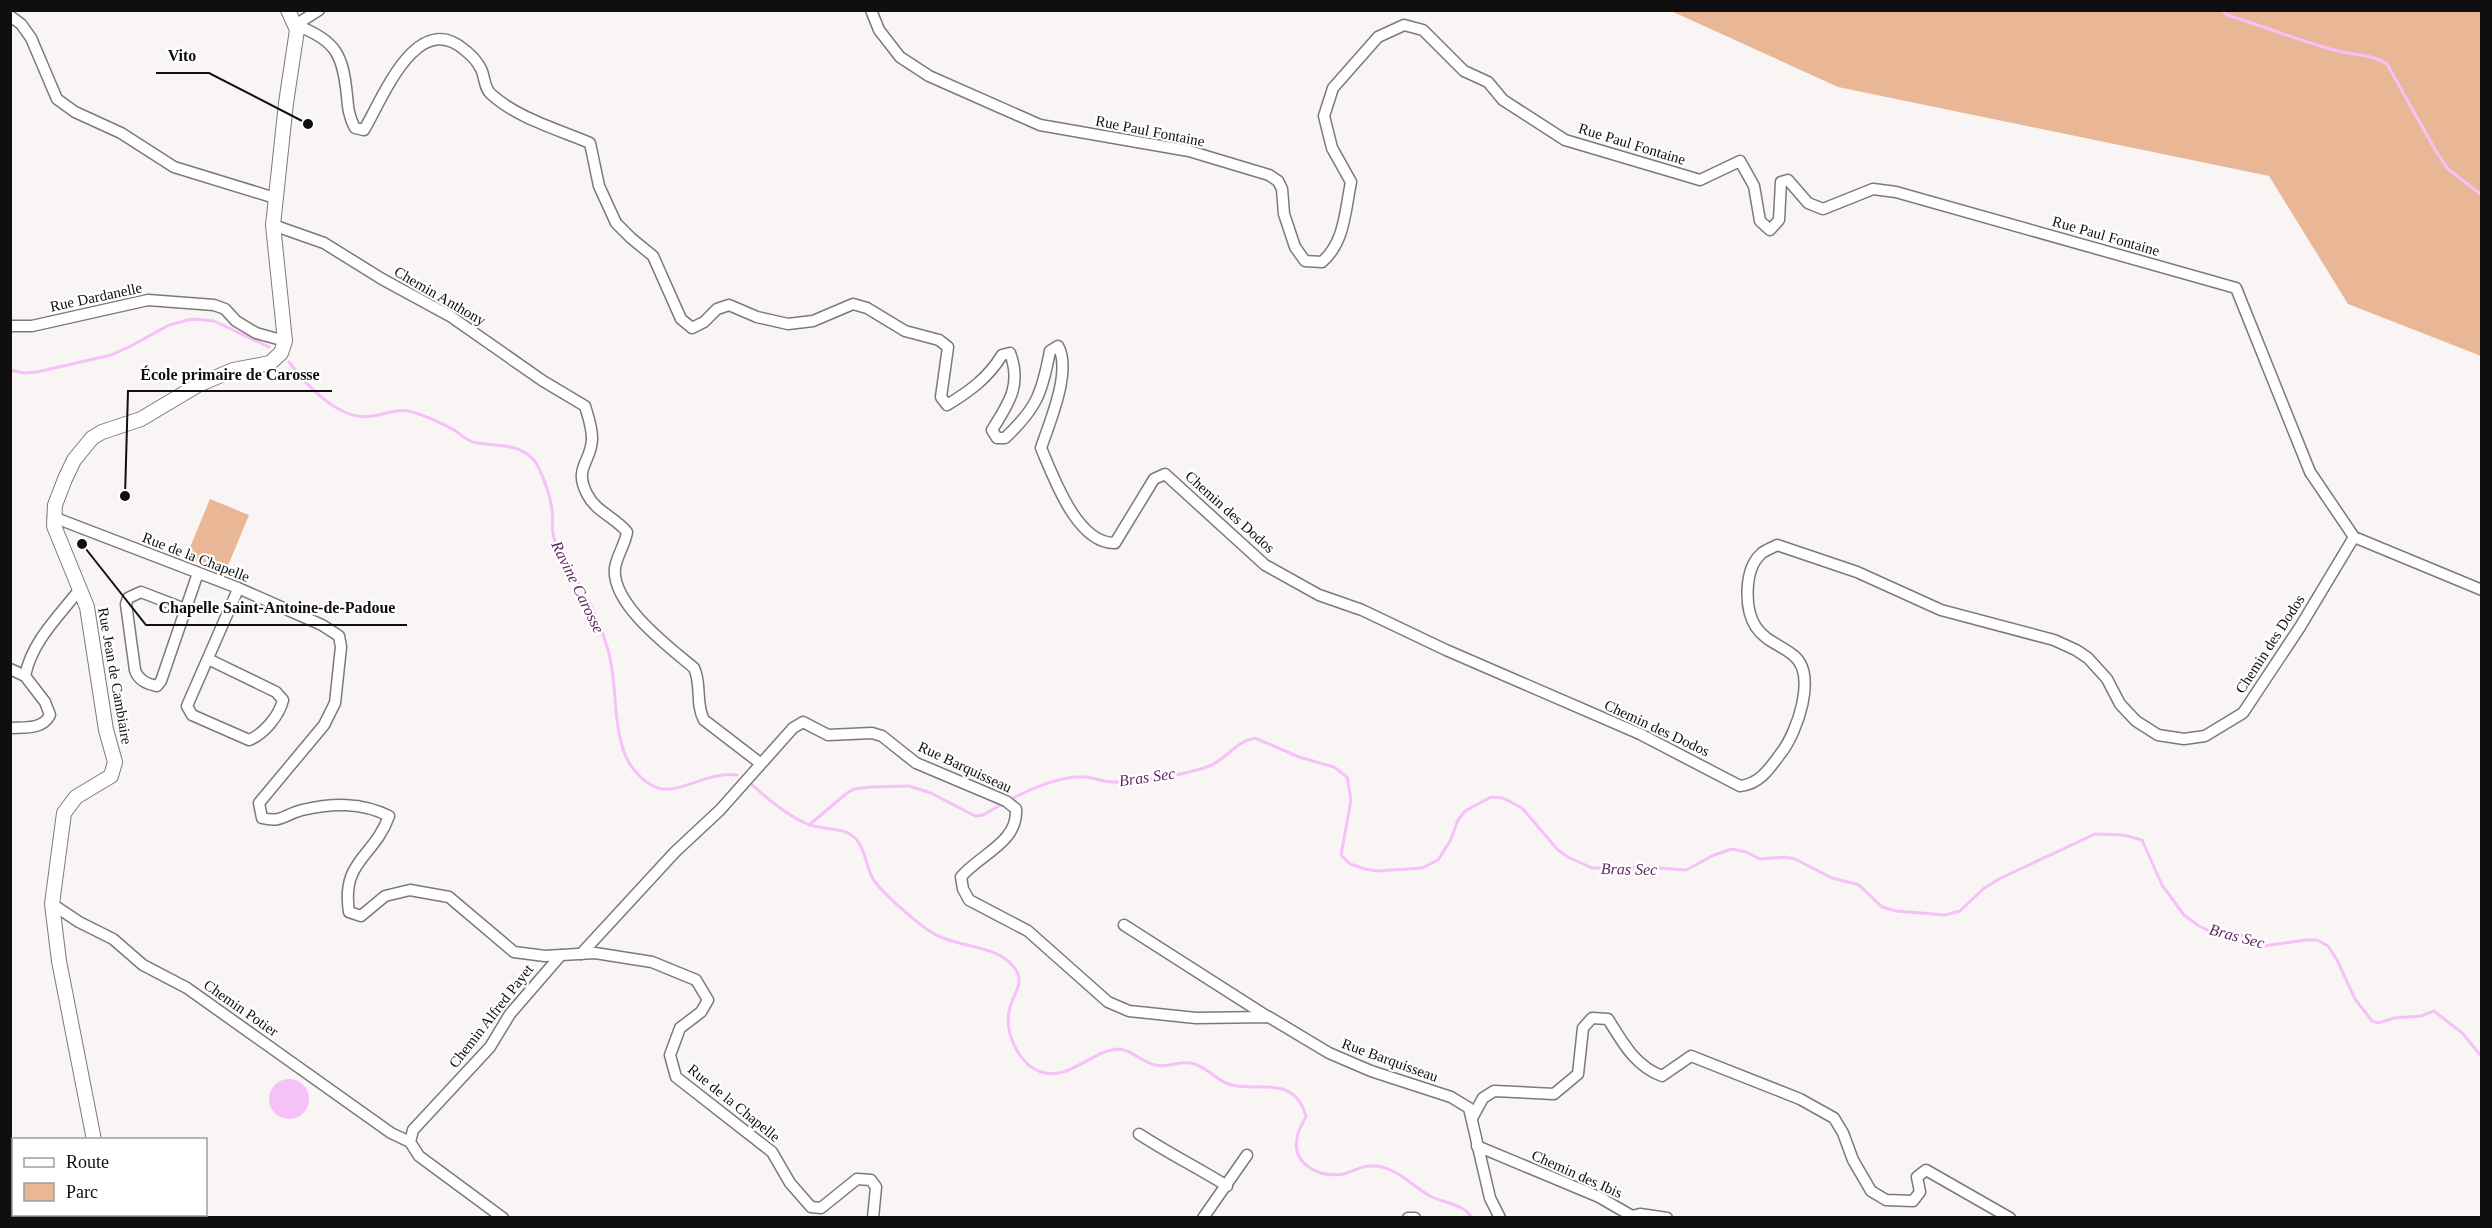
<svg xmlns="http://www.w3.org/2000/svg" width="2492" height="1228" font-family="Georgia,serif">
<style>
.green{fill:#e9b796}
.water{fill:#f6c1f8}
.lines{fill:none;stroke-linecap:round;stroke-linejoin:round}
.stream{stroke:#f6c1f8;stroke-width:3}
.minor-casing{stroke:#7d797a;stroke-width:13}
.major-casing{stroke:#7d797a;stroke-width:16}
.minor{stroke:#fff;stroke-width:10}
.major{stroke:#fff;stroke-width:14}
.labels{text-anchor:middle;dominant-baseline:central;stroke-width:4.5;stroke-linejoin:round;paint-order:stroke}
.street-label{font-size:15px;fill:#100f0f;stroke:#fff}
.water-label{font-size:16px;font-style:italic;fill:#622566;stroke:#fff}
.leader{fill:none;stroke:#100f0f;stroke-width:2}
.callout-dot{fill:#100f0f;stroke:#fff;stroke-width:2}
.callout-label{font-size:16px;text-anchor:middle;font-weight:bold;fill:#100f0f;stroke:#fff;stroke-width:4.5;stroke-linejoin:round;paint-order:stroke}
</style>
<rect width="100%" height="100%" fill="#f9f5f5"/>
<g class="green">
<polygon points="1671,11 2481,11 2481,356 2348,304 2269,176 1838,87"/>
<polygon points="210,499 249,515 225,573 186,557"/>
</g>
<circle class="water" cx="289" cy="1099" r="20"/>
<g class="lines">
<g class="stream">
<path d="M2222 10 2227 15C2263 26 2297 40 2334 50 2351 55 2372 54 2387 64L2437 153 2448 169 2482 195"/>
<path d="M289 362C306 385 340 422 372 416 384 415 396 408 408 411 422 414 441 423 454 430 460 434 466 440 473 442 493 447 517 442 533 459 541 468 551 498 552 510 554 521 550 528 555 541 561 558 572 572 581 588 592 606 602 629 608 650 618 685 612 724 626 757 632 770 644 783 658 788 678 795 708 771 737 775"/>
<polyline points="10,370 24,373 37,372 111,355 129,347 169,325 192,319 214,321 269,347"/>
<path d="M750 783C767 798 785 814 805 823 820 831 843 825 856 839 865 849 866 865 872 877 879 891 917 923 931 932 956 948 995 944 1013 966 1028 983 1011 995 1009 1012 1005 1033 1019 1065 1041 1072 1069 1081 1091 1051 1118 1049 1131 1049 1142 1062 1155 1065 1168 1068 1178 1061 1190 1063 1204 1065 1213 1077 1226 1083 1254 1095 1293 1071 1306 1116 1303 1123 1298 1130 1297 1138 1292 1165 1320 1178 1343 1174 1352 1172 1361 1166 1370 1166 1395 1164 1412 1187 1432 1197 1445 1203 1464 1204 1472 1218"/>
<path d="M1010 800C1029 789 1063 775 1085 777 1096 778 1105 783 1117 782 1145 781 1177 776 1204 768 1225 762 1234 742 1255 738L1299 757 1334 767 1347 777 1351 800 1341 855 1350 864 1365 869 1377 871 1422 868 1438 860 1450 841 1458 820 1465 811 1491 797 1503 798 1522 808 1558 850 1568 857 1592 868 1648 867 1686 870 1714 855 1732 849 1746 852 1760 859 1785 857 1795 859 1832 878 1859 885 1882 907 1896 911 1945 915 1960 911 1983 889 1999 879 2095 834 2123 835 2142 840 2162 885 2184 915 2199 926 2212 932 2241 935 2264 946 2306 940H2317L2328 946 2337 960 2355 999 2372 1021 2378 1023 2394 1018 2421 1016 2434 1011 2462 1033 2482 1057"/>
<polyline points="809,825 847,793 854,789 871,787 909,786 931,793 975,816 983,815 1004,803"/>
</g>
<defs>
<g id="minor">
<path d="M871 10 879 30 900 57 929 76 1040 125 1189 151 1269 175 1278 181 1282 189 1284 214 1295 247 1305 261 1322 262C1345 242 1345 211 1351 182L1332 148 1324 116 1333 88 1378 37 1404 25 1423 30 1464 71 1488 82 1503 100 1565 140 1700 180 1740 161 1754 186 1760 221 1770 230 1779 220 1781 182 1788 180 1808 203 1823 209 1873 189 1896 192 2236 288 2310 472 2354 537 2482 590"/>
<polyline points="10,16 21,24 31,38 57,99 75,112 121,133 174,167 275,198"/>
<path d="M298 26C337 41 343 56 347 96 348 108 349 117 355 128L364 130C383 98 417 7 466 51 471 55 478 63 481 69 485 77 484 88 491 94 517 118 557 129 590 143L599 186 616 223 631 238 653 256 681 319 692 328 704 322 717 309 729 305 757 317 788 324 813 321 853 304 867 308 905 331 939 340 948 347 941 397 947 405C970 391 988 378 1002 355L1010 353C1022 385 1009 403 992 430L997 438H1005C1037 408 1042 393 1050 351L1058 346C1072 371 1050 421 1041 448 1054 478 1077 544 1115 543L1154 479 1165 474 1265 565 1319 595 1362 610 1446 650 1640 734 1740 786C1760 784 1770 768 1781 753 1797 733 1818 674 1793 655 1781 645 1765 641 1756 627 1744 609 1744 569 1761 554 1765 550 1772 548 1777 545L1857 572 1941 610 2054 640 2076 650 2088 658 2107 679 2120 704 2136 721 2158 735 2184 739 2205 736 2243 713 2300 627 2354 537"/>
<polyline points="297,30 300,22 319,10"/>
<path d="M273 225 324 243 382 279 450 316 543 381 585 406C588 416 592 427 592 438 592 462 573 467 587 494 596 512 615 517 627 532 625 545 617 555 615 568 611 604 669 647 694 668 702 684 695 704 704 720L760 763"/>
<polyline points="10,326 32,326 148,300 214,305 225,309 236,321 256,333 285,341"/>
<path d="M53 517 238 588 322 625 339 636 341 647 335 703 324 725 259 803 262 818C282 823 283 815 302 810 332 803 361 802 389 816 374 858 341 860 349 912L361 916 385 896 410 890 449 897 514 952 545 956 595 953 652 962 696 980 708 1000 701 1012 680 1028 670 1055 676 1077 772 1152 790 1183 811 1207 821 1208 857 1179 871 1180 876 1187 873 1218"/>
<path d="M185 609 141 592 128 598 126 604 135 670C138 680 146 684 157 686L161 681 198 573"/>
<path d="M208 659 276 692 283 700C279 716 264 734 249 740L192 715 187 706 236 594 238 588"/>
<polyline points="10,669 25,676"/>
<path d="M10 728C25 727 42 730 50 715L45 702 25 676C32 641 59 616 80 589"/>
<polyline points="52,904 79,922 113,939 143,965 187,988 391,1133 410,1142"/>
<polyline points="1124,925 1268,1017"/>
<path d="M581 954 675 852 720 810 793 728 803 722 828 735 872 733 882 736 916 763 1006 801 1016 809C1018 843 980 854 961 877L963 889 969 900 1028 931 1108 1002 1129 1011 1196 1018 1269 1017 1329 1053 1371 1071 1451 1097 1469 1108 1490 1198 1500 1218"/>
<path d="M1472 1118 1483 1098 1494 1091 1554 1094 1578 1074 1583 1028 1592 1018 1608 1019C1623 1043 1635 1066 1662 1076L1691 1056 1800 1099 1834 1118 1843 1133 1853 1160 1871 1191 1886 1200 1913 1201 1920 1192 1917 1177 1926 1170 2010 1218"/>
<path d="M1139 1134C1168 1153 1198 1168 1227 1186"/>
<polyline points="1477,1146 1599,1197 1632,1216 1640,1214 1667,1218"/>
<polyline points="503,1218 419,1156 410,1142 413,1130 490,1047 510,1014 561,955"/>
<polyline points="1203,1218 1247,1155"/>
<polyline points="1408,1218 1415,1218"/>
</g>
<g id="major">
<polyline points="94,1140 59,961 52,904 64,813 76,797 111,776 115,762 106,730 87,607 54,526 55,505 65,479 74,460 92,438 102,432 141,419 198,385 233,370 270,363 281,353 285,341 273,225 286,103 297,30 288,10"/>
<polyline points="165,1214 171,1218"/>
</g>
</defs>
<use href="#minor" class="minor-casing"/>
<use href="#major" class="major-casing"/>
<use href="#minor" class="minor"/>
<use href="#major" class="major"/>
</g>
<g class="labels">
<g class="street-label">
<text transform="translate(1150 131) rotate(11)">Rue Paul Fontaine</text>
<text transform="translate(1632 144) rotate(17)">Rue Paul Fontaine</text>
<text transform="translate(2106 236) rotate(16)">Rue Paul Fontaine</text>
<text transform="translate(440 296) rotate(30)">Chemin Anthony</text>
<text transform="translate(96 297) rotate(-12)">Rue Dardanelle</text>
<text transform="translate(1230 512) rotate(42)">Chemin des Dodos</text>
<text transform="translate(196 557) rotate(21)">Rue de la Chapelle</text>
<text transform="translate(2270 644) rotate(-57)">Chemin des Dodos</text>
<text transform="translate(115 676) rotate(80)">Rue Jean de Cambiaire</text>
<text transform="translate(1657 728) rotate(25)">Chemin des Dodos</text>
<text transform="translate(965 767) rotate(25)">Rue Barquisseau</text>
<text transform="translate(241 1008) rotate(35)">Chemin Potier</text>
<text transform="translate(491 1016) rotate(-52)">Chemin Alfred Payet</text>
<text transform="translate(1390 1060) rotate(20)">Rue Barquisseau</text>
<text transform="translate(734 1103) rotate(39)">Rue de la Chapelle</text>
<text transform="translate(1577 1174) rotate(24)">Chemin des Ibis</text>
</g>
<g class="water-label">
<text transform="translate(578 587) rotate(64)">Ravine Carosse</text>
<text transform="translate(1147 777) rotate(-8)">Bras Sec</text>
<text transform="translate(1629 869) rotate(1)">Bras Sec</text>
<text transform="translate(2237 936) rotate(15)">Bras Sec</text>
</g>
</g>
<path class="leader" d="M308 124L209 73H156M125 496L128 391H332M82 544L146 625H407"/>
<g class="callout-dot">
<circle cx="308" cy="124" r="6"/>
<circle cx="125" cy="496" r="6"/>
<circle cx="82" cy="544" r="6"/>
</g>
<g class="callout-label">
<text x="182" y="61">Vito</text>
<text x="230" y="380">École primaire de Carosse</text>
<text x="277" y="613">Chapelle Saint-Antoine-de-Padoue</text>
</g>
<rect width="2492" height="1228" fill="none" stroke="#100f0f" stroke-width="24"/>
<rect x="12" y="1138" width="195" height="78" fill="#ffffff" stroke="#9f9f9f" stroke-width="1.5"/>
<rect x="24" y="1158" width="30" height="9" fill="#ffffff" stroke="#9f9f9f" stroke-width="1.5"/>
<text x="66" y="1168" font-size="18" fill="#100f0f">Route</text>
<rect x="24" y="1183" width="30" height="18" fill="#e9b796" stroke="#9f9f9f" stroke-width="1.5"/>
<text x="66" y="1198" font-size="18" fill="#100f0f">Parc</text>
</svg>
